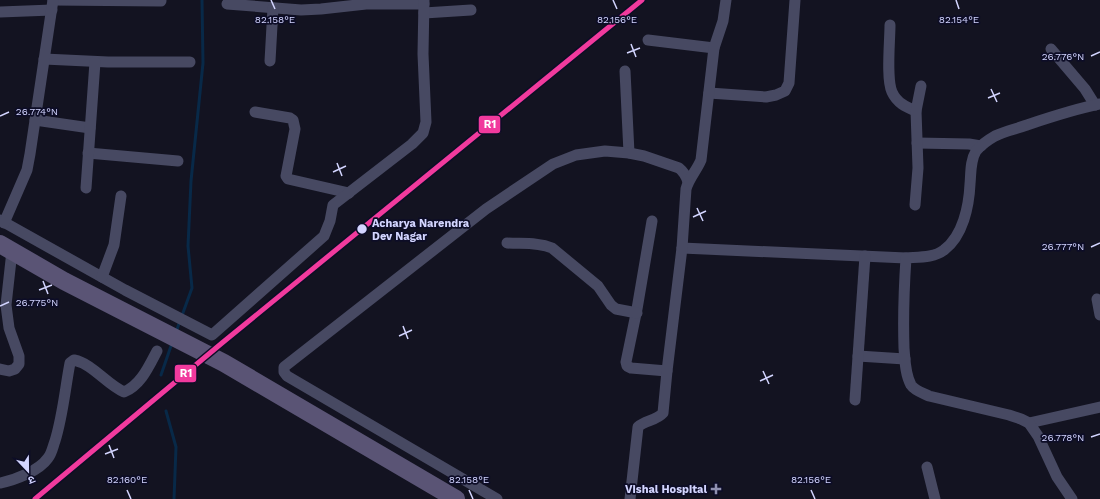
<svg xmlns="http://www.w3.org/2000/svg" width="1100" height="499" font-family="'Work Sans','Noto Sans Devanagari',sans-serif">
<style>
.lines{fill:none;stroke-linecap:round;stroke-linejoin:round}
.stream{stroke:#082948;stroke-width:3}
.minor{stroke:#474962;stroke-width:11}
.primary{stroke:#5a5475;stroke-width:18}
.rail-1-casing{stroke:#0d0d27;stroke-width:8}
.rail-1{stroke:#f13a9d;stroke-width:5}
.ticks{fill:none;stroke:#d3d5ff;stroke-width:1.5}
.stop-dot{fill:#d3d5ff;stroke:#0d0d27;stroke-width:1.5}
.poi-dot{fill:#9091b1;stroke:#0d0d27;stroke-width:1.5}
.labels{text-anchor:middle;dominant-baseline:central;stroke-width:3.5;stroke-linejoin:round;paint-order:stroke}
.stop-label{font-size:11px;font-weight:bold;fill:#d3d5ff;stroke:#0d0d27;text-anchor:start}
.poi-label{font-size:11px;font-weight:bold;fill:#d3d5ff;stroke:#0d0d27;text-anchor:end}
.ticks-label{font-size:10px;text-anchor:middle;fill:#d3d5ff;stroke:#0d0d27;stroke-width:3.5;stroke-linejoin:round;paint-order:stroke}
.line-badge{stroke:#0d0d27;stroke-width:1.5}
.badge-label{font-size:11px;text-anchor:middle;font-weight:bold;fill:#fff}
</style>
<rect width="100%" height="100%" fill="#131321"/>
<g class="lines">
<g class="stream">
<polyline points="176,332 192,288 188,246 191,181 203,63 202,0"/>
<polyline points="161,375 172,343"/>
<polyline points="166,411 176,447 174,499"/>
</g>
<g class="minor">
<polyline points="53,0 161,1"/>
<polyline points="227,4 301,10 321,9 366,4 424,4"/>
<polyline points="0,12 52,10"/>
<polyline points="424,13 471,10"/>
<path d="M890 25C890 41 886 79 892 92 897 103 906 107 916 111"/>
<polyline points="648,40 714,48"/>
<polyline points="1051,49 1085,89 1095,105"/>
<polyline points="44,59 108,62 190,62"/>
<polyline points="270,61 273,8"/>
<polyline points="625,71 629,153"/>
<polyline points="709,93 766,97 776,95 785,91 789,83 795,0"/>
<polyline points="255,112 290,118 293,120 295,129 286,176 288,179 349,193"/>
<polyline points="35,120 90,128"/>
<polyline points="917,143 969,144 981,146"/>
<polyline points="88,153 178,161"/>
<polyline points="86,188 95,62"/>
<polyline points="915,205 918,168 916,111 921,86"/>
<polyline points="0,220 125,290 212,335 324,236 330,221 333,205 412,144 423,133 426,122 423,54 424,0"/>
<polyline points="652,221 637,309 626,362 627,366 631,368 667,371"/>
<polyline points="4,223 27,170 30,154 53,0"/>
<path d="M507 243C522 244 538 242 552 248L598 286 611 305 616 309 637 313"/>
<polyline points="682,248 906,258"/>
<polyline points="102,277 114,245 121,196"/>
<polyline points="1097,299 1100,315"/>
<polyline points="858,356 905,359"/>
<polyline points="0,369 9,371 15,369 19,364 19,356 9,328 6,305 12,251"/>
<polyline points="855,400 865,256"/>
<polyline points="1029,423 1100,407"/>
<polyline points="927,467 935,499"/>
<path d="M0 483C15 480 39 471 48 458 52 453 53 446 55 441 63 415 65 389 70 363L74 360C93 364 106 384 124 392 141 385 149 366 157 351"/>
<path d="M497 499 287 376 284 372V367L486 209 553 164 576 155 605 151 629 153 644 156 679 168C684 172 686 175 688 182"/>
<path d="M630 499 638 427C645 420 656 421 663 413L667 371 682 248 686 189C689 178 697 170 701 160L714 48 723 21 726 0"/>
<path d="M1072 499 1057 477 1038 436 1029 423 1021 419 1009 415 929 396C923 393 915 391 911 385 905 374 905 360 904 348 903 318 904 288 906 258 918 257 934 258 944 250 963 236 969 206 970 184 971 174 970 161 976 151 981 145 988 140 995 136 1005 131 1016 129 1027 125 1051 117 1075 109 1100 104"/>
</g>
<polyline class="primary" points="0,244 64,281 224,363 456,499"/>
<defs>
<polyline id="rail-1" points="35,499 222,343 642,0"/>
</defs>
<use href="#rail-1" class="rail-1-casing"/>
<use href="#rail-1" class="rail-1"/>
</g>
<path class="ticks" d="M271 0 275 9M613 0 617 9M956 0 959 9M631 44 636 57M627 53 640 48M1091 56 1100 52M991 89 997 102M988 98 1000 93M0 116 9 112M337 163 342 176M333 172 346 166M697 208 703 221M693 217 706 211M1091 247 1100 243M43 281 48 294M39 290 52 285M0 306 9 302M403 326 408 339M399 336 412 330M763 371 769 384M760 381 773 375M1091 437 1100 434M109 445 114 458M105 454 118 449M127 490 131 499M469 490 473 499M811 490 815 499"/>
<circle class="stop-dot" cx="362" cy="229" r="5.5"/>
<path class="poi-dot" d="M714 483h4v4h4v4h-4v4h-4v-4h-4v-4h4z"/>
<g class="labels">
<g class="stop-label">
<text x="372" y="223">Acharya Narendra<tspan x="372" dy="13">Dev Nagar</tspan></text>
</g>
<g class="poi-label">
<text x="707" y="489">Vishal Hospital</text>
</g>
</g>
<g class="ticks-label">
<text x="959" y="23">82.154°E</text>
<text x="275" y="23">82.158°E</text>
<text x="617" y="23">82.156°E</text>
<text x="1063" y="60">26.776°N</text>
<text x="37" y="115">26.774°N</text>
<text x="1063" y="250">26.777°N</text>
<text x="37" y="306">26.775°N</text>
<text x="1063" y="441">26.778°N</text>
<text x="127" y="483">82.160°E</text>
<text x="469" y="483">82.158°E</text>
<text x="811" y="483">82.156°E</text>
</g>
<g class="line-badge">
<rect x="478" y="115" width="23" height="19" rx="4" fill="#f13a9d"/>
<rect x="174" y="364" width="23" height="19" rx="4" fill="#f13a9d"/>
</g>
<g class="badge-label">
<text x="490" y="128">R1</text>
<text x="186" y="377">R1</text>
</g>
<g transform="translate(28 471) rotate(158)" stroke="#0d0d27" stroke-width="3" paint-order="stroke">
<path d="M0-3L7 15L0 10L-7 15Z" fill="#d3d5ff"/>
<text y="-6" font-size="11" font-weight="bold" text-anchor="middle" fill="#d3d5ff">उ</text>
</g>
</svg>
